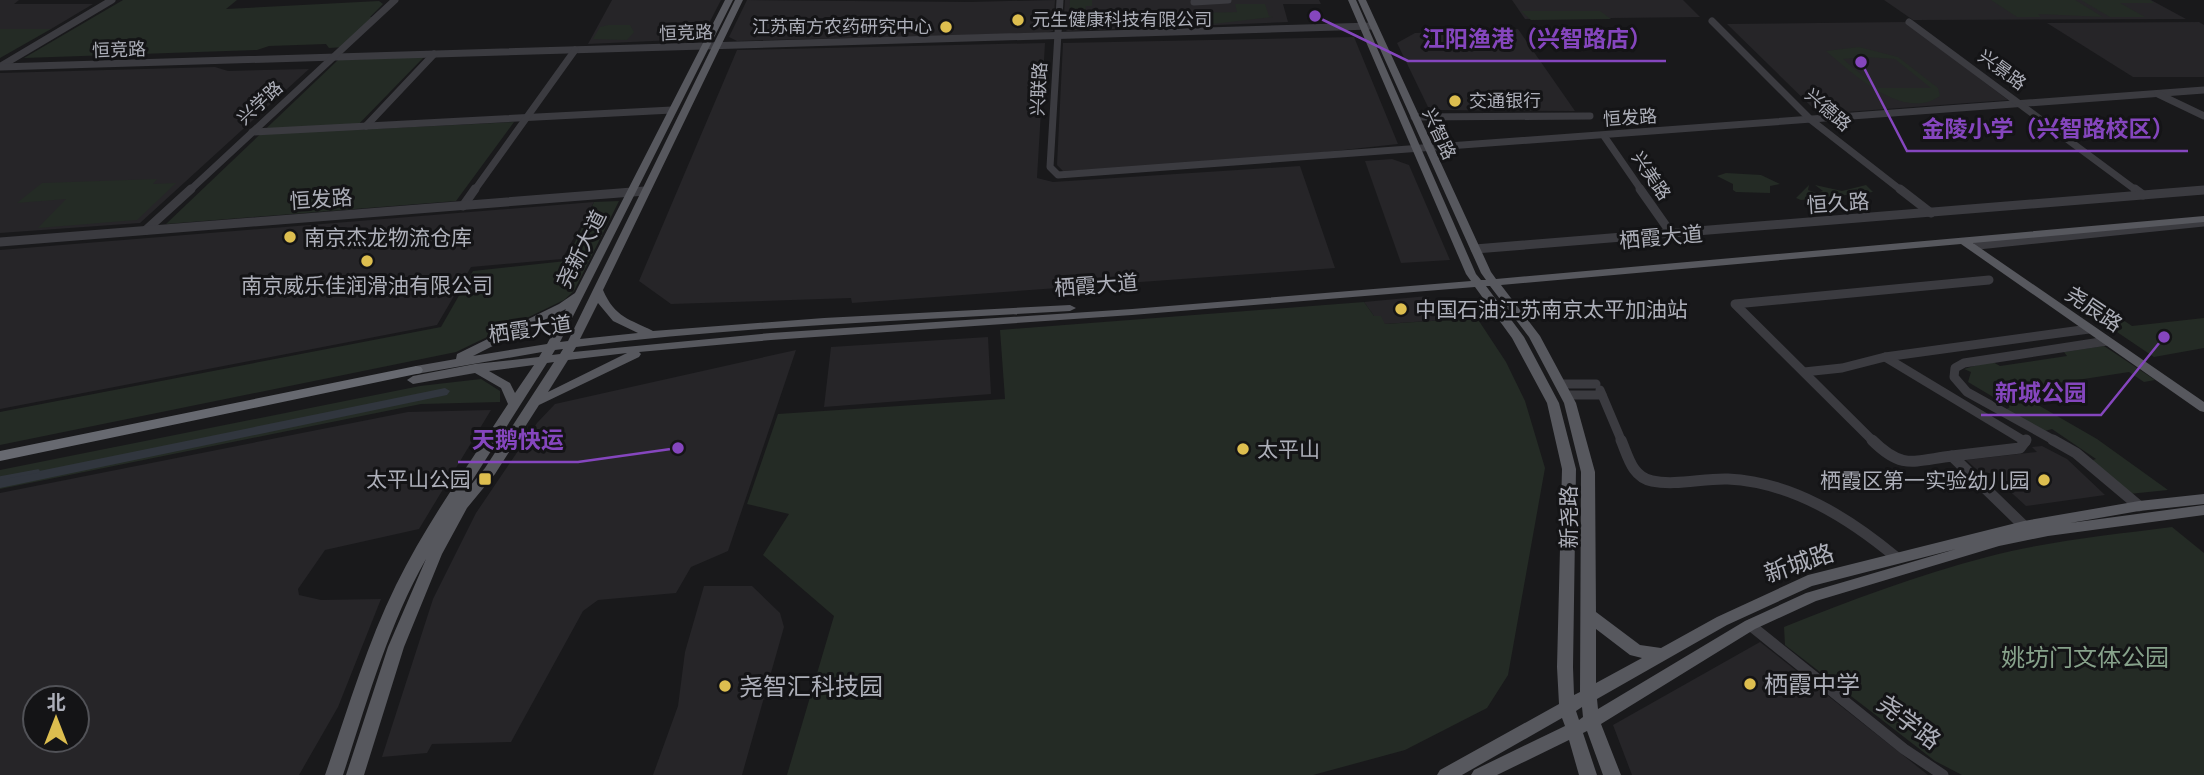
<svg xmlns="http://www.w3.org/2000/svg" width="2204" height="775" font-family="Helvetica,'Noto Sans SC',sans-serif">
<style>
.built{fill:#262528;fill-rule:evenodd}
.green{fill:#242b25;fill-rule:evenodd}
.water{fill:#31363e}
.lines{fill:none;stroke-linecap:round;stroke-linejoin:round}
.stream{stroke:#31363e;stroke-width:3.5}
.minor-far2{stroke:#3b3b40;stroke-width:7}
.minor-far1{stroke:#3b3b40;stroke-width:9}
.minor{stroke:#3b3b40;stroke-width:11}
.major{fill:#57585e;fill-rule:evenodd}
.highway{fill:#676970;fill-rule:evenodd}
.poi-dot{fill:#ddbe4f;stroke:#141416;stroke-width:2.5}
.labels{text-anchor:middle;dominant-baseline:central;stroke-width:6;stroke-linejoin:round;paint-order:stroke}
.far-poi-label{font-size:18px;fill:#adafb9;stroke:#141416;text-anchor:start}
.far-street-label{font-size:18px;fill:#adafb9;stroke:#141416}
.street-label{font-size:21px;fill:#adafb9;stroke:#141416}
.poi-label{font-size:21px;fill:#adafb9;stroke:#141416;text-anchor:start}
.near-street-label{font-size:24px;fill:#adafb9;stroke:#141416}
.near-park-label{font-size:24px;fill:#87a28b;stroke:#141416}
.near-poi-label{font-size:24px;fill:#adafb9;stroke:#141416;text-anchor:start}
.leader{fill:none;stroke:#8546be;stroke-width:2.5}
.callout-dot{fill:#8546be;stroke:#141416;stroke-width:2.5}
.callout-label{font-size:23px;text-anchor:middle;font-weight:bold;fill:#8546be;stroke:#141416;stroke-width:6;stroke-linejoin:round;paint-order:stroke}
</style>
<rect width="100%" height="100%" fill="#19191b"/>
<g class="built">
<polygon points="0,0 19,0 14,4 93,4 51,29 0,29"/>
<polygon points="612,0 721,0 703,35 696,39 588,44"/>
<polygon points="747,0 970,2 1055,0 1053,31 1046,33 737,41 729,37"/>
<polygon points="1065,0 1319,0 1321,4 1283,4 1288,22 1068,31 1063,29"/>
<polygon points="1512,0 1683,0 1700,17 1525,19"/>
<polygon points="1884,0 2151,0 2186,19 1913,20"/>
<polygon points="1905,22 2008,100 1819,114 1727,24"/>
<polygon points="2199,22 2204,25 2204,77 2133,77 2047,23"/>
<polygon points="1518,29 1575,111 1436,110 1428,107 1397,43 1415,33"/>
<polygon points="1354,37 1398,144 1233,162 1063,171 1057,165 1063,43"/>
<polygon points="1045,43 1037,178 1053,182 1300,166 1335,268 852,303 851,298 671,304 639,281 737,50"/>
<polygon points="215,67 228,71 309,69 140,223 0,233 0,73"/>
<polygon points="1392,159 1409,165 1450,260 1401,263 1365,161"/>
<polygon points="594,202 562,259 471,267 437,325 0,409 0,250"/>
<polygon points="1428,296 1443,320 1385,324 1374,316 1364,302"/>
<polygon points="988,337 991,394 824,407 831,347"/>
<polygon points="796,350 728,551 691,567 676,593 598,600 583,611 511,742 432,744 427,753 382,757 433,599 476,513 537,423 555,404"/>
<path d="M491 410 419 529 325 550 298 589 299 595 321 600 381 599 338 707 299 775H0V493L408 412ZM77 698V740H35V698Z"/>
<polygon points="2042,446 2067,459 2105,495 2026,506 1990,473 1982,474 1966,460 2037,452 2032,447"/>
<polygon points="704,586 752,586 780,613 784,627 742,775 653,775 678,706 685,652"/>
<polygon points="1760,642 1928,775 1632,775 1613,725"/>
</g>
<g class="green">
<polygon points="123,0 237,0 226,9 379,1 383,4 370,17 376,17 344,47 329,48 326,44 269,46 257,50 24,58"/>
<polygon points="1070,0 1092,0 1092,6 1086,6 1084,19 1093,26 1092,28 1069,28"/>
<polygon points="1991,0 2075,0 2103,17 2038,14 2041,17 2017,17"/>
<polygon points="2081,0 2150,0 2154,3 2120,3 2145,17 2110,17"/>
<polygon points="1235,4 1265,4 1269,16 1273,17 1196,26 1193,13 1237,12"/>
<polygon points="1521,11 1600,11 1611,19 1531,20"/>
<polygon points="608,25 630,25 634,32 627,40 593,39 600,27"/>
<polygon points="0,29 51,29 0,58"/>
<path d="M1859 47 1898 57 1938 88 1940 96C1903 122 1852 73 1826 51ZM1865 57 1895 59 1931 88H1877L1843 59Z"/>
<polygon points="424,57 353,130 514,122 456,201 166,224 338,60"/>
<polygon points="1726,173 1761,175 1780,184 1770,186 1770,193 1736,192 1733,190 1733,184 1717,176"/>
<polygon points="157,179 153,184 176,183 137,220 38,228 66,199 17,203 42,183"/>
<polygon points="1809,185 1808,190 1817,193 1823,191 1815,185 1842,191 1866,185 1873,192 1801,200 1796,198"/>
<polygon points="619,201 574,291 564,300 456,352 0,445 0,412 441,327 473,271 566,261 594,202"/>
<polygon points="2093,300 2132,326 2204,318 2204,348 2154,357 2074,303"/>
<polygon points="1364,302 1374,316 1381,316 1385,324 1477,318 1506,362 1525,401 1545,468 1508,675 1487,708 1405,750 1313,775 787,775 834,616 763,555 789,514 747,504 778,414 1005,399 1000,330"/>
<polygon points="2104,346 2155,380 2144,382 2129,372 2012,390 2097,439 2168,490 2129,494 2090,461 2096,459 2052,429 2045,431 2005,410 2010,407 1968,382 1971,372 1964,369 1991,361 2000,366 2067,356 2064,352"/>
<polygon points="481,379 500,391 500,402 421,404 0,489 0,470 420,386"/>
<path d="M2172 527 2204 553V775H1962L1935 761 1785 645 1784 627C1851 600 1918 575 1987 557 2048 541 2110 535 2172 527Z"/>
</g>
<polygon class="water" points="445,388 450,391 447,395 0,488 0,479"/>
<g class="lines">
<polyline class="stream" points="0,478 38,471"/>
<g class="minor-far2">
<polyline points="1060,0 1050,167 1058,175 2204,90"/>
<polyline points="1194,2 1228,0"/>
<polyline points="1712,21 1811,120 1902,191"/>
<polyline points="1909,22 2137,191"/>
<polyline points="1,66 112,0"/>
<polyline points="0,67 1372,26"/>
<polyline points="2158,94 2204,116"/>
<polyline points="1414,117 1590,116"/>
<polyline points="366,126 434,54"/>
<polyline points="252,132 672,110"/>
<polyline points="1604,136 1642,191"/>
<polyline points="189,191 395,0"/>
<polyline points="474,191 575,50"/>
<polyline points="2198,191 2204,190"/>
</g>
<g class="minor-far1">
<polyline points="1640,189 1671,233"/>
<polyline points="1900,189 1931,213"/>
<polyline points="2135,189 2143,195"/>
<polyline points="463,206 475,189"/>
<polyline points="146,230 191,189"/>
<polyline points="0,242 645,191"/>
<polyline points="1978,245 2204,222"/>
<polyline points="1475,249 2204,190"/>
<polyline points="1885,357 2026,442"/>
<polyline points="1804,372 1842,368 1885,357 2089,329"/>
<polyline points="1560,384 1596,384"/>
<polyline points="1600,390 1622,442"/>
<polyline points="1566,395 1602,395"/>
<polyline points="1874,442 1735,304 1989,280"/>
<polyline points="2057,442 1967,392 1954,377 1955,368 1964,363 2107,341"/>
</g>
<g class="minor">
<path d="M1621 440C1628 456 1632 477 1652 481 1676 486 1704 478 1728 479 1792 482 1849 518 1897 558"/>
<path d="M1872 440C1902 470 1913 461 1952 456L2024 526"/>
<polyline points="2053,440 2076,453 2139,506"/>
<polyline points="1952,456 2020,448 2026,440"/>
<polyline points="1750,625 1904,749 1943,775"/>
</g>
<path class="major" d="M725 0H733L560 342 568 341 735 0H743L603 290C615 318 630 319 653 331L824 318 1070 305 1076 308 1070 311C905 321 740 326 576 347L573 352 771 333 1132 309 1471 281 1466 274 1348 0H1356L1476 274 1481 280H1486L1481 273 1358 0H1366L1491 272 1496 279 2204 216V222L1973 243 2204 402V412L2200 411 1961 244 1501 285 1540 336 1576 403 1595 472 1596 612 1640 645 1661 648 1717 617 1808 575 2024 521 2139 501 2204 494V504L2139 511 2070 523 2204 505V515L2048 536 1999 546 1816 601 1755 629 1601 724 1621 775H1603L1587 731 1583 733 1597 775H1579L1569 740 1497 775H1471L1474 770 1565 726 1562 718 1462 775H1437L1440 770 1559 704 1557 667 1562 469 1547 403 1512 338 1475 287 1132 315 771 340 639 352 641 354 639 357 539 405 495 474 467 508 442 554 404 647 364 775H346L388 647 426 559C388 626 367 702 343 775H325C347 712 366 646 396 585 427 522 470 463 508 404L501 388 475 373 413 384 407 380 413 376 475 364 539 357 542 352 416 374 410 370 416 366 456 359 457 354 559 304 575 293ZM1486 286H1490L1529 337 1564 403 1581 472 1580 692 1574 695 1573 667 1576 469 1559 403 1524 337ZM598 303 613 321 638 333 580 339ZM566 309 547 344 473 356ZM563 349 560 354 552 355 555 350ZM627 353 548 392 568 360ZM554 362 485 468 465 492 547 363ZM534 365 515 393 510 383 489 371ZM1956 549 1806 593 1745 621 1598 709 1597 699 1727 625 1812 586ZM1596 629 1630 655 1642 658 1596 683ZM1582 707 1583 717 1579 720 1576 711Z"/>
<polygon class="highway" points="416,366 421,367 423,370 421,373 0,461 0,451"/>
</g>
<g class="poi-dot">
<circle cx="1018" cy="20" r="7"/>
<circle cx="946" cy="27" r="7"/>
<circle cx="1455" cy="101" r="7"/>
<circle cx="290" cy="237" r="7"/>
<circle cx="367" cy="261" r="7"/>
<circle cx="1401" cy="309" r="7"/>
<circle cx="1243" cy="449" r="7"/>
<rect x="478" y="472" width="14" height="14" rx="3.5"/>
<circle cx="2044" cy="480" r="7"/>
<circle cx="1750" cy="684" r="7"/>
<circle cx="725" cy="686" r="7"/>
</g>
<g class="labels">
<g class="far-poi-label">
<text x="1032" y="20">元生健康科技有限公司</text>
<text x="932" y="27" text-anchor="end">江苏南方农药研究中心</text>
<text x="1469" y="101">交通银行</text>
</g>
<g class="far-street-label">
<text transform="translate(686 33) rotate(-2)">恒竞路</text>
<text transform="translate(119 50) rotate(-2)">恒竞路</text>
<text transform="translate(2002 70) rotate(36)">兴景路</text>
<text transform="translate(1039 89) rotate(-87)">兴联路</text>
<text transform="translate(260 103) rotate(-43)">兴学路</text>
<text transform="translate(1828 110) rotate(41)">兴德路</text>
<text transform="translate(1630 118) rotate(-4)">恒发路</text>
<text transform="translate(1439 134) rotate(65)">兴智路</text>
<text transform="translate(1651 176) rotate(56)">兴美路</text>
</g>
<g class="street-label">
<text transform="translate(321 199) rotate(-4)">恒发路</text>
<text transform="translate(1838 203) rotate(-4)">恒久路</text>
<text transform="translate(1661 237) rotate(-5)">栖霞大道</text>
<text transform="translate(581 249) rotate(-63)">尧新大道</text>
<text transform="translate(1096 285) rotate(-4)">栖霞大道</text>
<text transform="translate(2094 309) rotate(34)">尧辰路</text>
<text transform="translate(530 329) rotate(-8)">栖霞大道</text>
<text transform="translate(1568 517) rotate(-90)">新尧路</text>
</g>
<g class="poi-label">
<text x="304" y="237">南京杰龙物流仓库</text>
<text x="367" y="285" text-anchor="middle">南京威乐佳润滑油有限公司</text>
<text x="1415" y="309">中国石油江苏南京太平加油站</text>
<text x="1257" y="449">太平山</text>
<text x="471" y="479" text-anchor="end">太平山公园</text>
<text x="2030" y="480" text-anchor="end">栖霞区第一实验幼儿园</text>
</g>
<g class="near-street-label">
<text transform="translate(1799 563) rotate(-19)">新城路</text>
<text transform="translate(1909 722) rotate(37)">尧学路</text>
</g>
<g class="near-park-label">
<text x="2085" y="657">姚坊门文体公园</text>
</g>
<g class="near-poi-label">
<text x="1764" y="684">栖霞中学</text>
<text x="739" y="686">尧智汇科技园</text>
</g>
</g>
<path class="leader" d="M1315 16L1408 61H1666M1861 62L1907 151H2188M2164 337L2101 415H1981M678 448L578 462H458"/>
<g class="callout-dot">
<circle cx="1315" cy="16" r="7"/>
<circle cx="1861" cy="62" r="7"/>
<circle cx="2164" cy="337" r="7"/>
<circle cx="678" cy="448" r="7"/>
</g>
<g class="callout-label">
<text x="1537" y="47">江阳渔港（兴智路店）</text>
<text x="2048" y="137">金陵小学（兴智路校区）</text>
<text x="2041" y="401">新城公园</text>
<text x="518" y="448">天鹅快运</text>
</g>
<g transform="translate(56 719)"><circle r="33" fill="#141416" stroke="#515257" stroke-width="2"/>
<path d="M0-5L12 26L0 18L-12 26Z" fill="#ddbe4f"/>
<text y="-10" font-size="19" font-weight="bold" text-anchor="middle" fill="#adafb9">北</text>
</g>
</svg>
